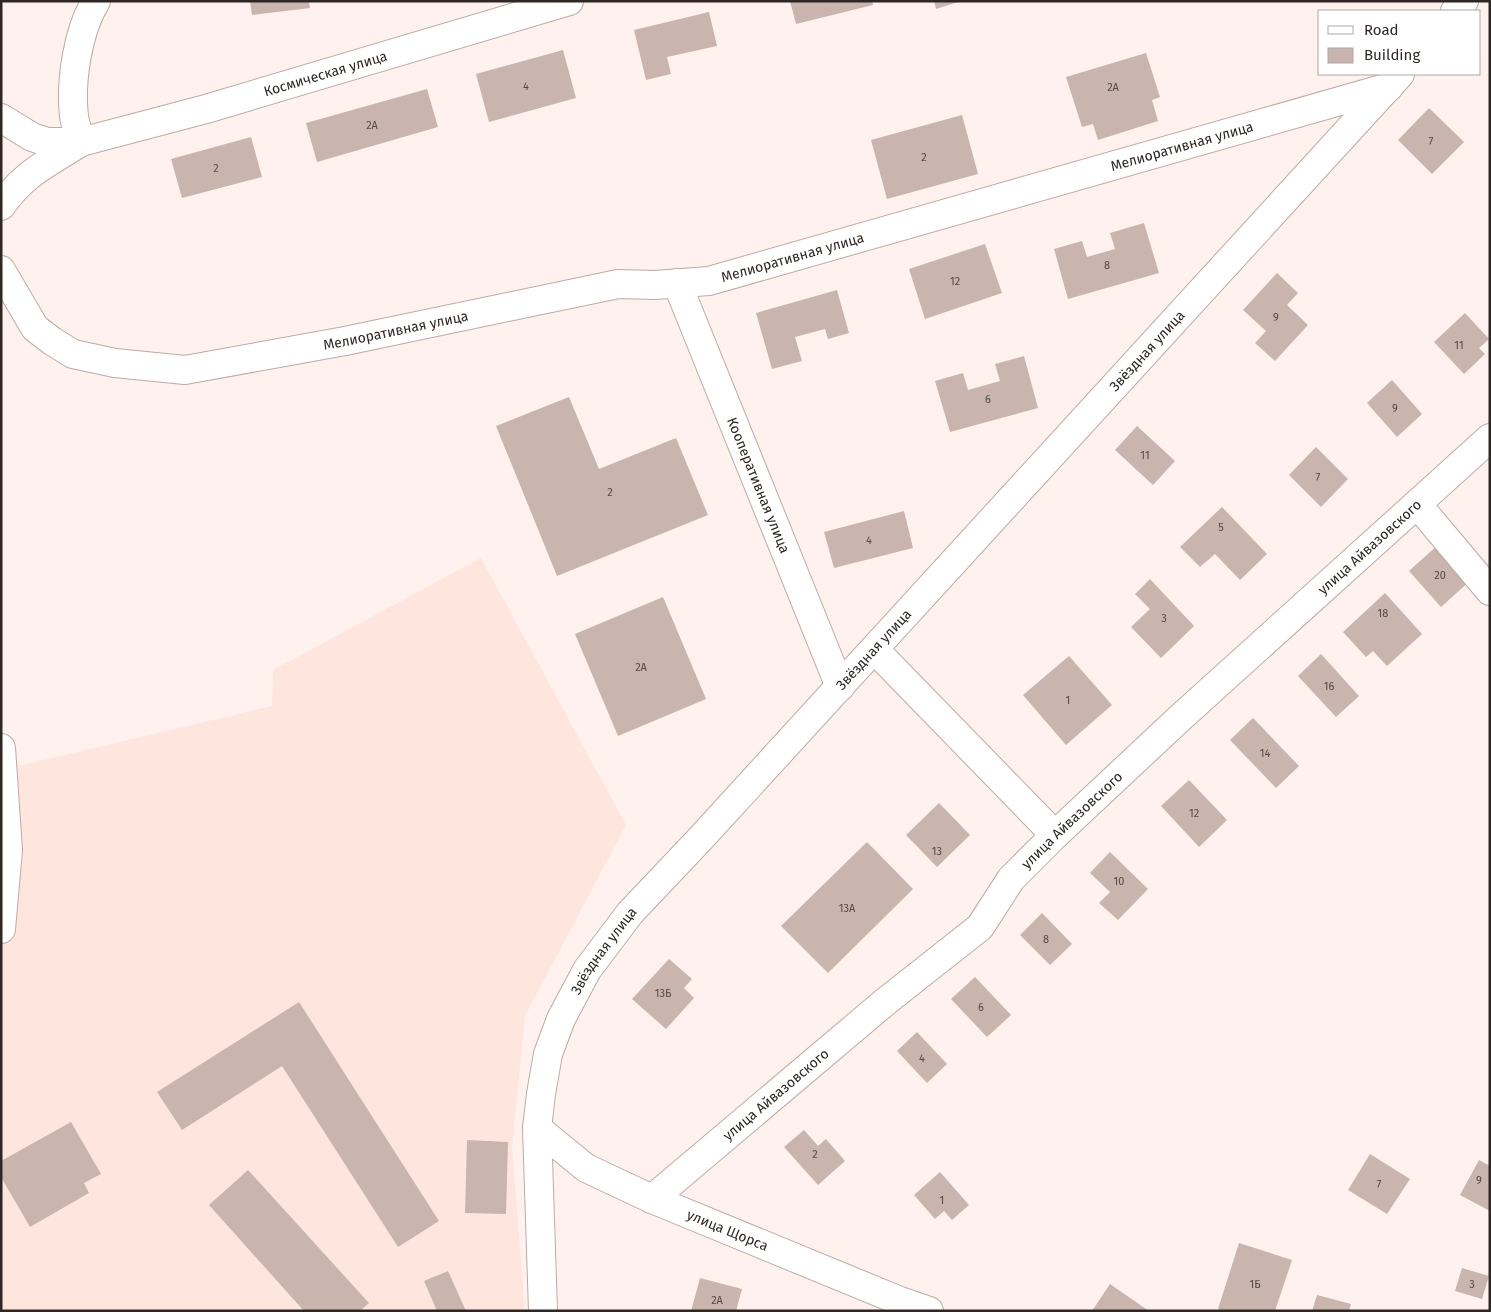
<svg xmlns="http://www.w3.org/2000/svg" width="1491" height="1312" font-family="'Fira Sans',sans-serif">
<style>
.built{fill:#fee6df}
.building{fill:#c9b4ae}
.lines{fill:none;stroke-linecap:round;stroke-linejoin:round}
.minor-casing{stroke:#beaaa3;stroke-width:30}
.minor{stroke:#fff;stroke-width:28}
.labels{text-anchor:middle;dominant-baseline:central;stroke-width:4;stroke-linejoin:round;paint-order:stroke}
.number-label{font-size:11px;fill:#564a46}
.street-label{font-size:14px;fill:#2f2724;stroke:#fff}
</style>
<rect width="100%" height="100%" fill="#fff1ed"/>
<polygon class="built" points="481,558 626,825 525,1016 512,1147 525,1311 1,1311 1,770 272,706 273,670"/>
<g class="building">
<polygon points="250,1 309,1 310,8 252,15"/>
<polygon points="790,1 872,1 873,5 796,24"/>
<polygon points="934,1 958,1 958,2 936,9"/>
<polygon points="709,12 717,46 667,57 671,74 646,80 634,30"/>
<polygon points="563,50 576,98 489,122 476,74"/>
<polygon points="1146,53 1160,97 1152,100 1158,121 1098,140 1093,124 1082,127 1066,77"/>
<polygon points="427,89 438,127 317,162 306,123"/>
<polygon points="1429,108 1464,142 1432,174 1398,140"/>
<polygon points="962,115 978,174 887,199 871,140"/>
<polygon points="251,137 262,177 182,198 171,159"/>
<polygon points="1144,223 1159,273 1068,299 1054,249 1082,241 1087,257 1115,249 1110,233"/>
<polygon points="985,244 1002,293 925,319 909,269"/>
<polygon points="1277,273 1298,293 1287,305 1308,325 1275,361 1255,343 1266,331 1243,310"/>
<polygon points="837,290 849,333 828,339 825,329 795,337 802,361 772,369 756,313"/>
<polygon points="1465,313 1489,339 1479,348 1485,354 1464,374 1434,342"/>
<polygon points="1024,356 1038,408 950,432 935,381 963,373 968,390 1000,381 995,364"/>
<polygon points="1392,380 1422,414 1397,437 1367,403"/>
<polygon points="569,397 599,469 676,438 708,515 557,576 496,426"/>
<polygon points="1137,426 1175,461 1153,485 1115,450"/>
<polygon points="1316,447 1348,479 1321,507 1289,475"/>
<polygon points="1222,507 1267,554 1240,580 1215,554 1200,567 1180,547"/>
<polygon points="904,511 913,548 834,568 824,532"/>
<polygon points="1439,544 1471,580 1441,607 1409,571"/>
<polygon points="1150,579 1194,626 1161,658 1131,627 1150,609 1135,594"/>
<polygon points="1385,593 1422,634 1387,666 1373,651 1366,657 1343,632"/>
<polygon points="663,597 706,699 618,736 575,634"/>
<polygon points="1321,654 1359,696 1336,717 1298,676"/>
<polygon points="1069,656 1112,705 1066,745 1023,695"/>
<polygon points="1253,718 1299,766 1276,788 1230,740"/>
<polygon points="1189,780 1227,820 1199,847 1161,806"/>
<polygon points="939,803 970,835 937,867 906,835"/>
<polygon points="867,842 913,889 828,973 781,926"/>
<polygon points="1110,852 1148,889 1118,920 1099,903 1110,892 1090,873"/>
<polygon points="1042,913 1072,944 1050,965 1020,935"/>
<polygon points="669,959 692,979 684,988 694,998 666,1029 632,999"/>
<polygon points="975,977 1011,1015 987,1037 951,999"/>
<polygon points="299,1002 439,1221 398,1247 282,1066 182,1130 157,1092"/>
<polygon points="917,1032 947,1064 927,1083 897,1051"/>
<polygon points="71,1122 101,1174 84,1183 89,1193 30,1227 1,1177 1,1161"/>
<polygon points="804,1130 818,1146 826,1139 845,1161 818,1185 784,1147"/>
<polygon points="467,1140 508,1142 506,1214 465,1213"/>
<polygon points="1370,1154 1410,1179 1387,1214 1348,1190"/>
<polygon points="1479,1160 1490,1166 1490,1211 1460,1195"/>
<polygon points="248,1170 369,1303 360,1311 304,1311 209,1205"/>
<polygon points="940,1172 969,1205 952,1220 944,1211 935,1219 914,1195"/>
<polygon points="1239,1243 1292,1260 1275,1311 1223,1311 1218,1309"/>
<polygon points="1462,1268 1489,1276 1482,1299 1455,1291"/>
<polygon points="448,1271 466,1311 437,1311 424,1281"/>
<polygon points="700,1278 742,1289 736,1311 691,1311"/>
<polygon points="1110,1284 1149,1311 1092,1311"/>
<polygon points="1317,1295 1351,1304 1349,1311 1312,1311"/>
</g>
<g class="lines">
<defs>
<g id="minor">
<polyline points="1455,11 1464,1"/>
<path id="s1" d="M1 118 32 137 47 142H81L206 109 569 1"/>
<path d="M81 142C79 134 75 124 74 116 70 81 78 30 96 1"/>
<path d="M1 206C24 173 48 163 81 142"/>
<path id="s2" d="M1 270 35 328 52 341 73 354 115 363 185 370 345 341 618 284 655 285 709 281 1389 87"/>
<path id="s3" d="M677 283 840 687"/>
<polyline points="1417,504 1490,591"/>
<polyline points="874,649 1055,835"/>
<polyline points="1,748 8,850 1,929"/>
<path id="s4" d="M537 1128 586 1168 652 1199 900 1301 929 1311"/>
<path id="s5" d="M652 1199 885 1002 980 927 1011 879 1055 835 1180 718 1490 438"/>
<path id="s6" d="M543 1311 537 1128 541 1094 548 1054 561 1019 587 970 630 913 701 838 1400 74"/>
</g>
</defs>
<use href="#minor" class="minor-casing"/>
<use href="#minor" class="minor"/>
</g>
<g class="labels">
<g class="number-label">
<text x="526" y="86">4</text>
<text x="1113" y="87">2А</text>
<text x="372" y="125">2А</text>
<text x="1431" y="141">7</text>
<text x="924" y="157">2</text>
<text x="216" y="168">2</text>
<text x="1107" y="265">8</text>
<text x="955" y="281">12</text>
<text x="1276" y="317">9</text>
<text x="1459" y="345">11</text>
<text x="988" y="399">6</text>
<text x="1395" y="408">9</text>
<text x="1145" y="455">11</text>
<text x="1318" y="477">7</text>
<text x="610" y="492">2</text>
<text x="1221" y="527">5</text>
<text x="869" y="540">4</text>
<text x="1440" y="575">20</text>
<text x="1383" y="613">18</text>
<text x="1164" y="618">3</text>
<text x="641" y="667">2А</text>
<text x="1329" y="686">16</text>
<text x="1068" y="700">1</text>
<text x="1265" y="753">14</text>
<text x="1194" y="813">12</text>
<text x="937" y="851">13</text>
<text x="1119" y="881">10</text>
<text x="847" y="908">13А</text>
<text x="1046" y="939">8</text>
<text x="663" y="993">13Б</text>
<text x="981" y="1007">6</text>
<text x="922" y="1058">4</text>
<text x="815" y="1154">2</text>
<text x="1479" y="1180">9</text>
<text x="1379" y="1184">7</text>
<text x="942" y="1200">1</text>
<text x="1255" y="1284">1Б</text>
<text x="1472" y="1284">3</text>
<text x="717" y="1300">2А</text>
</g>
<g class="street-label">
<text stroke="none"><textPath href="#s1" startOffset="340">Космическая улица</textPath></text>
<text stroke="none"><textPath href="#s2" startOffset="1251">Мелиоративная улица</textPath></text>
<text stroke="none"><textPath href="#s2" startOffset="846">Мелиоративная улица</textPath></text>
<text stroke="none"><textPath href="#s2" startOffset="441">Мелиоративная улица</textPath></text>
<text stroke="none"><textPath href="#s6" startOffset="1186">Звёздная улица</textPath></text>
<text stroke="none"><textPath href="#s3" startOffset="218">Кооперативная улица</textPath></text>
<text stroke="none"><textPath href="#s5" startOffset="972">улица Айвазовского</textPath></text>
<text stroke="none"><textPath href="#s6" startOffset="781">Звёздная улица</textPath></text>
<text stroke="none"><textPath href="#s5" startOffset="568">улица Айвазовского</textPath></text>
<text stroke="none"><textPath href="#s6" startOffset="376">Звёздная улица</textPath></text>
<text stroke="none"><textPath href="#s5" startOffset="162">улица Айвазовского</textPath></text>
<text stroke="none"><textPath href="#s4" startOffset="218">улица Щорса</textPath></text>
</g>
</g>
<rect width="1491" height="1312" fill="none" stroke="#2f2724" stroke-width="5"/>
<rect x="1318" y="10" width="162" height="65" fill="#ffffff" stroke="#aca9a7"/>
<rect x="1328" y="26" width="25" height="8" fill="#ffffff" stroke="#aca9a7"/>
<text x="1364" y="35" font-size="15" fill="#2f2724">Road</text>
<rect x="1328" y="48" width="25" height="15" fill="#c9b4ae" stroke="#aca9a7"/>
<text x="1364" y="60" font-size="15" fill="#2f2724">Building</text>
</svg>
